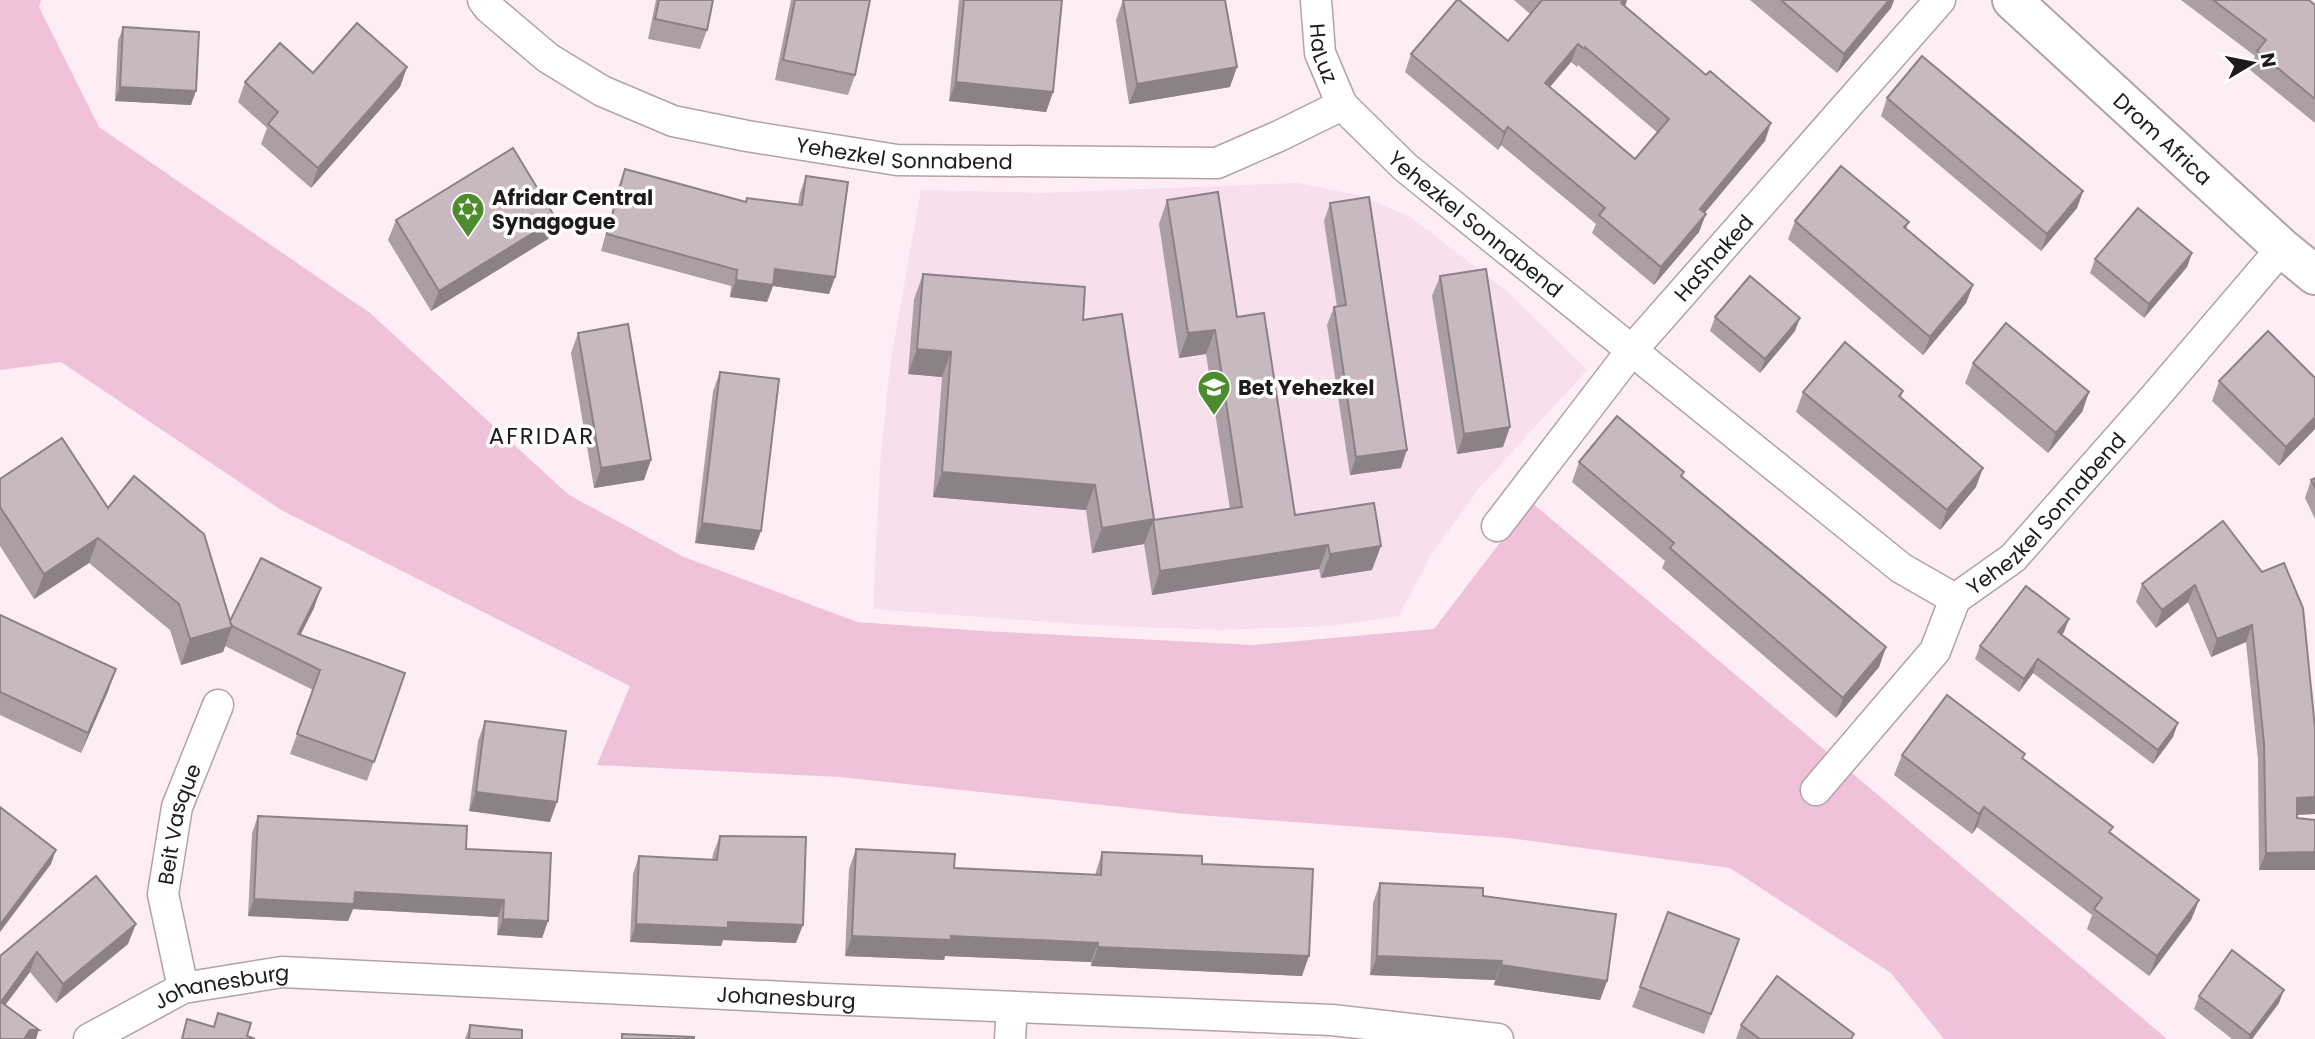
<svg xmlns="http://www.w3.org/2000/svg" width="2315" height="1039" font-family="Poppins,sans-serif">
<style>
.built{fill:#f7dfeb}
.green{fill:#efc2d9}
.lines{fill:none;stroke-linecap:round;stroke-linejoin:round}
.street-casing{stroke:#b1a2a9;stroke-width:33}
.secondary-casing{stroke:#b1a2a9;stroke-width:42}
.street{stroke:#fff;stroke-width:30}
.secondary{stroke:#fff;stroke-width:38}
.wall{fill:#ac9ea5;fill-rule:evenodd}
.shaded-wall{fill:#8c8186}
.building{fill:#c8b8c0;stroke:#8c8186;stroke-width:2;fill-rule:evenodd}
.labels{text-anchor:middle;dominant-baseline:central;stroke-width:7;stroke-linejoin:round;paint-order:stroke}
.street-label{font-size:21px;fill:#1f1a1c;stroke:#fff}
.poi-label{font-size:21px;font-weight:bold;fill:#1f1a1c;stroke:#fff;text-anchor:start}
.neighbourhood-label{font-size:23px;letter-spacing:2px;fill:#1f1a1c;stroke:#fff}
</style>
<rect width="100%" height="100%" fill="#feedf5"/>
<polygon class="built" points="1298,183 1357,195 1409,216 1509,293 1587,370 1479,488 1431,555 1399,616 1329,626 1220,630 1090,625 873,609 880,464 890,365 921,190 1044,193"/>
<polygon class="green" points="0,0 41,0 39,7 99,127 370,313 569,495 684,557 857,622 983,631 1253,645 1434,629 1531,502 2167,1039 1944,1039 1891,973 1730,868 1509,838 1186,814 840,777 597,765 630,686 281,510 61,362 0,370"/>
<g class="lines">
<defs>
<g id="street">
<path id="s1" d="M483 0 489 8 548 58 602 91 673 121 747 136 897 160 1217 163 1279 136 1342 105 1405 167 1901 568 1955 599 2013 558 2154 398 2282 248"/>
<path id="s2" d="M1316 0 1320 53 1342 105"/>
<path id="s3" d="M1497 526 1632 350 1940 0"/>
<polyline points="1816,790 1935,651 1955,599"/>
<path id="s4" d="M183 988 163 894 177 807 218 705"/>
<path id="s5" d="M89 1039 183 988 282 972 825 999 1332 1020 1498 1039"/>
<polyline points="1010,1039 1012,1007"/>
</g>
<g id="secondary">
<path id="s6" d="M2012 0 2282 248 2315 275"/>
</g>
</defs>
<use href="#street" class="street-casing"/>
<use href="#secondary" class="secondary-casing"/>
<use href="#street" class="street"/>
<use href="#secondary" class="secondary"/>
</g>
<g class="wall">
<polygon points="656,0 713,0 707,30 700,49 648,39"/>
<polygon points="791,0 870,0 855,75 848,95 775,80"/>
<polygon points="959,0 1062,0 1053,92 1046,112 949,101"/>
<polygon points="1123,0 1230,87 1129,104 1116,20"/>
<path d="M1514 0H1627L1625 7 1765 141 1704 213 1699 232 1654 285 1592 233 1596 224 1501 145 1498 150 1405 72 1411 54 1508 41 1530 14ZM1571 62 1577 67 1578 65 1658 133 1635 159 1550 87Z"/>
<polygon points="1750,0 1894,0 1891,8 1837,73"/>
<polygon points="2181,0 2309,0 2315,5 2315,123 2250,70 2255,56"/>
<polygon points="123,27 191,105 115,101 118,41"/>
<polygon points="407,67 400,87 311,188 261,144 267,128 238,102 245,82 313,73"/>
<polygon points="1887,98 2083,191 2077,208 2041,251 1881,116"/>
<polygon points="625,169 745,202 747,198 798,205 800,193 806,176 835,277 829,294 773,286 767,302 730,297 731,286 601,251 619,185"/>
<polygon points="1167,200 1237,317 1295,515 1372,570 1321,578 1319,569 1152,595 1144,544 1092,553 1086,510 933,497 942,377 908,374 914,299 923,274 1083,320 1153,520 1230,509 1206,354 1179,358 1159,224"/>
<polygon points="1330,203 1401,468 1350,475 1327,325 1334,307 1337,307 1324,221"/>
<polygon points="556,219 548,239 431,311 388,240 396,220"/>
<polygon points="1795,221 1909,222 1906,229 1973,285 1966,303 1923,355 1788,239"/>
<polygon points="2192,253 2187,267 2144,318 2090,273 2095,259"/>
<polygon points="1440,276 1503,447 1457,454 1432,296"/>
<polygon points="1715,317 1795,331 1760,373 1710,331"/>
<polygon points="578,333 644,480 594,488 571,353"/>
<polygon points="1973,363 2089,392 2082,412 2048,453 1965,383"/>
<polygon points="720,372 754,550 695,543 713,391"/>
<polygon points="2315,378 2315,429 2279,466 2212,401 2219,381"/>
<polygon points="1903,391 1901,398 1976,487 1940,530 1796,412 1803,392"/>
<polygon points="1579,462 1682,477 1886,647 1879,667 1836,718 1662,568 1665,561 1572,482"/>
<polygon points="2315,478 2315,519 2305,498 2311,480"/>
<polygon points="0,479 108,508 230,621 314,608 300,635 405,673 367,781 290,754 313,690 225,646 223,652 181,665 170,630 89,563 34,599 0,546"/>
<polygon points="2223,521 2315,728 2315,814 2297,815 2297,818 2315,820 2315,870 2259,870 2258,760 2246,642 2211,657 2188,602 2156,628 2136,602 2142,584"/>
<polygon points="0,615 109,689 81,753 0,715"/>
<polygon points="2069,619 2062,635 2173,737 2153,764 2033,673 2019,692 1975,659 1980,646"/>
<polygon points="485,721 550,822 469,811 478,741"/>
<polygon points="1902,755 2023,758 2111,833 2199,900 2191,920 2149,976 2087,929 2092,915 1977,827 1972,834 1894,775"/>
<polygon points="258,816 466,849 548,921 542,938 497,935 498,917 353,909 348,921 248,916 252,833"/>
<polygon points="720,836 796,943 723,940 721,946 630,942 633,874 639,856 712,860 713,854"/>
<polygon points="856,849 954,868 1095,875 1102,852 1202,864 1302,976 1091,966 1091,962 945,956 944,960 845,956 849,869"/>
<polygon points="1380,883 1483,896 1607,981 1600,1000 1494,985 1495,980 1370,975 1373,903"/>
<polygon points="1739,939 1704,1034 1632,1007 1640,987"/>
<polygon points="128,944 56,1003 30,972 5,1005 0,1039 0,956"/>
<polygon points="2199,996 2279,1003 2252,1039 2232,1039 2194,1009"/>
<polygon points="470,1025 522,1039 465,1039"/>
<polygon points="1741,1025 1853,1039 1736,1039"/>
</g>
<g class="shaded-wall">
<polygon points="1624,0 1627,0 1623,11 1621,3"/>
<polygon points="1889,0 1894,0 1891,8 1837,73 1844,54"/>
<polygon points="1578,44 1571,62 1538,101 1545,83"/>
<polygon points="407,67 400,87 311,188 318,168"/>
<polygon points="1237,67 1230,87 1129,104 1137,84"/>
<polygon points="956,82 1053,92 1046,112 949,101"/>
<polygon points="120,87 196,91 191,105 115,101"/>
<polygon points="1771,123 1765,141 1693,227 1700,209"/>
<polygon points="1508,127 1501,145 1498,150 1504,132"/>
<polygon points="2083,191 2077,208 2041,251 2047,234"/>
<polygon points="1706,214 1699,232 1654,285 1661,267"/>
<polygon points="556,219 548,239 431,311 439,291"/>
<polygon points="2192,253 2187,267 2144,318 2149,304"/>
<polygon points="775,269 835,277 829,294 773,286 767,302 730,297 736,280"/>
<polygon points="1973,285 1966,303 1923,355 1930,337"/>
<polygon points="1800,318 1795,331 1760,373 1765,359"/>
<polygon points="1215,330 1206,354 1179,358 1188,333"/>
<polygon points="917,349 951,352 942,377 908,374"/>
<polygon points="2089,392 2082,412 2048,453 2056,433"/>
<polygon points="2315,417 2315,429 2279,466 2286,447"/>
<polygon points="1510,427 1503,447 1457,454 1464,434"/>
<polygon points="1407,450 1401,468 1350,475 1356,457"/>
<polygon points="651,460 644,480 594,488 601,468"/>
<polygon points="1983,468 1976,487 1940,530 1947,510"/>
<polygon points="942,472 1095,485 1086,510 933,497"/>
<polygon points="1154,519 1144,544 1092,553 1102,528"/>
<polygon points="702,523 761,531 754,550 695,543"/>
<polygon points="98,538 89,563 34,599 44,574"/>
<polygon points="1328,545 1319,569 1152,595 1160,571"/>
<polygon points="1381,546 1372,570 1321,578 1330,554"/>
<polygon points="2195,585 2188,602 2156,628 2162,610"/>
<polygon points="321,588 314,608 291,654 298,634"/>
<polygon points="2069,619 2064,632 2054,646 2058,632"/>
<polygon points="2252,625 2246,642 2211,657 2217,639"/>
<polygon points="232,627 223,652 181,665 190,639"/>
<polygon points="1886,647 1879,667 1836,718 1843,698"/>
<polygon points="2038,659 2033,673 2019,692 2024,679"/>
<polygon points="116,669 109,689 81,753 88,733"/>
<polygon points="2178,723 2173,737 2153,764 2158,750"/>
<polygon points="476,792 557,802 550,822 469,811"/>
<polygon points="2315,797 2315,814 2291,815 2297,798"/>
<polygon points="1984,807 1977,827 1972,834 1979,814"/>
<polygon points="56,850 51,864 0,932 0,925"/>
<polygon points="2315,852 2315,870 2259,870 2266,853"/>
<polygon points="355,892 504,900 498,917 353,909 348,921 248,916 254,899"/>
<polygon points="2199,900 2191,920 2149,976 2157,956"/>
<polygon points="503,919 548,921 542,938 497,935"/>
<polygon points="728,922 803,925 796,943 723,940 721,946 630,942 636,924"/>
<polygon points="136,924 128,944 56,1003 63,984"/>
<polygon points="852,936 951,936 1098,943 1091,962 945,956 944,960 845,956"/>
<polygon points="1098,947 1309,956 1302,976 1091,966"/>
<polygon points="37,952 30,972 0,1012 0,1003"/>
<polygon points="1377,956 1502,961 1495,980 1370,975"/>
<polygon points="1501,965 1607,981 1600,1000 1494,985"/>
<polygon points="2284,990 2279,1003 2252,1039 2249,1039 2250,1035"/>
<polygon points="30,1030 39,1030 36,1039 24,1039"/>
</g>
<g class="building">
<polygon points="659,0 713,0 707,30 655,19"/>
<polygon points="795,0 870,0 855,75 783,60"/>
<polygon points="964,0 1062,0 1053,92 956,82"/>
<polygon points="1123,0 1225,0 1237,67 1137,84"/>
<path d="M1457 0H1459L1508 41 1542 0H1624L1621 3 1706 75 1710 71 1771 123 1700 209 1706 214 1661 267 1599 215 1605 208 1508 127 1504 132 1411 54ZM1578 44 1584 49 1585 47 1669 119 1635 159 1545 83Z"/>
<polygon points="1781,0 1889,0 1844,54"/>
<polygon points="2213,0 2309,0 2315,5 2315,99 2257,51 2266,40"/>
<polygon points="357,23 407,67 318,168 268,124 278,112 245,82 280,43 313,73"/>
<polygon points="123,27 199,32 196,91 120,87"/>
<polygon points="1922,56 2083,191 2047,234 1887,98"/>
<polygon points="513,148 556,219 439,291 396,220"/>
<polygon points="1841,166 1909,222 1904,227 1973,285 1930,337 1795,221"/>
<polygon points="625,169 746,202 747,198 802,205 806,176 848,182 835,277 775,269 773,285 736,280 737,270 607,234"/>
<polygon points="1218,192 1237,317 1264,313 1295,515 1374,503 1381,546 1330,554 1328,545 1160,571 1153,520 1242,507 1215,330 1188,333 1167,200"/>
<polygon points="1369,197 1407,450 1356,457 1334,307 1346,305 1330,203"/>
<polygon points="2138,208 2192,253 2149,304 2095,259"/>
<polygon points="1486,269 1510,427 1464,434 1440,276"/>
<polygon points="923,274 1085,287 1083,320 1122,314 1154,519 1102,528 1095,485 942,472 951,352 917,349"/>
<polygon points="1750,276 1800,318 1765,359 1715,317"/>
<polygon points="2006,323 2089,392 2056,433 1973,363"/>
<polygon points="628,324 651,460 601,468 578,333"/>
<polygon points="2268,331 2315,378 2315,417 2286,447 2219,381"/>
<polygon points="1845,342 1903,391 1899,396 1983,468 1947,510 1803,392"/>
<polygon points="720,372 779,379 761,531 702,523"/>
<polygon points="1617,416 1684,472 1681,476 1886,647 1843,698 1670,548 1674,543 1579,462"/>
<polygon points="62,438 108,508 134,476 204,534 232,627 190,639 179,604 98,538 44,574 0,507 0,479"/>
<polygon points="2315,478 2315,487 2311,480"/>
<polygon points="2223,521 2262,572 2284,563 2303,608 2315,728 2315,797 2297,798 2297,818 2315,820 2315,852 2266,853 2264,743 2252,625 2217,639 2195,585 2162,610 2142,584"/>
<polygon points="261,558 321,588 298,634 405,673 374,762 297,734 320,670 232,626 230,621"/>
<polygon points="2026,586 2069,619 2058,632 2178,723 2158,750 2038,659 2024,679 1980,646"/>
<polygon points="0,615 116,669 88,733 0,692"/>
<polygon points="1947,695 2025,754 2022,758 2113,827 2109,832 2199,900 2157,956 2094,909 2102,898 1984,807 1979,814 1902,755"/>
<polygon points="485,721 566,731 557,802 476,792"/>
<polygon points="0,807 56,850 0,925"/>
<polygon points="258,816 467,826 466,849 551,853 548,921 503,919 504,900 355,892 354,904 254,899"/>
<polygon points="720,836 806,837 803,925 728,922 728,928 636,924 639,856 717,860"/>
<polygon points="856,849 955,854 954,868 1101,875 1102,852 1202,856 1202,864 1313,869 1309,956 1098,947 1098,943 951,936 951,940 852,936"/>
<polygon points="96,876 136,924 63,984 37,952 1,1002 39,1030 30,1030 24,1039 0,1039 0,956"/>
<polygon points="1380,883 1483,888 1483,896 1616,914 1607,981 1501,965 1502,961 1377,956"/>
<polygon points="1668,912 1739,939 1711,1014 1640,987"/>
<polygon points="2232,950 2284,990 2250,1035 2199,996"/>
<polygon points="1777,976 1854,1034 1851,1039 1760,1039 1741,1025"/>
<polygon points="218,1013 251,1023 247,1036 255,1039 182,1039 187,1019 214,1027"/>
<polygon points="470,1025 522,1030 522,1039 469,1039"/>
<polygon points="622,1034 694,1037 694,1039 622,1039"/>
</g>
<defs>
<symbol id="synagogue-pin" viewBox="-11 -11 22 30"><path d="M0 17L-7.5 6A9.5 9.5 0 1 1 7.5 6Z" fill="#4d8c2c" stroke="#fff"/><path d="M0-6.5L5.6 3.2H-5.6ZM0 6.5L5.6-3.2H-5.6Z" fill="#fff"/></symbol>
<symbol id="school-pin" viewBox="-11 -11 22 30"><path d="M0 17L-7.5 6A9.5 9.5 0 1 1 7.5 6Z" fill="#4d8c2c" stroke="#fff"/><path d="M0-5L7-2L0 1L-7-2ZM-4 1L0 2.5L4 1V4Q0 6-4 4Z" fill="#fff"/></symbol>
</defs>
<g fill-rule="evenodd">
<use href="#synagogue-pin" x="449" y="190" width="38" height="52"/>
<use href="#school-pin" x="1195" y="368" width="38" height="52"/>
</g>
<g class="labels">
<g class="street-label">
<text stroke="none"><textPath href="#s2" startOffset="54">HaLuz</textPath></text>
<text stroke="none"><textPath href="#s6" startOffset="205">Drom Africa</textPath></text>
<text stroke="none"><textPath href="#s1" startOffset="462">Yehezkel Sonnabend</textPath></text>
<text stroke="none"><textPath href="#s1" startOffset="1092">Yehezkel Sonnabend</textPath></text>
<text stroke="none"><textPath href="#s3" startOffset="345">HaShaked</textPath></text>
<text stroke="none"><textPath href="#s1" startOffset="1827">Yehezkel Sonnabend</textPath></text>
<text stroke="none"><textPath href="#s4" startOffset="168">Beit Vasque</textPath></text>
<text stroke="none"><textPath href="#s5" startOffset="145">Johanesburg</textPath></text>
<text stroke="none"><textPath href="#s5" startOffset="712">Johanesburg</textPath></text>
</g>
<g class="poi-label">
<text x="492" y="197">Afridar Central<tspan x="492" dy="24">Synagogue</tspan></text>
<text x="1238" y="387">Bet Yehezkel</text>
</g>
<g class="neighbourhood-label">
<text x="542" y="436">AFRIDAR</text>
</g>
</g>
<g transform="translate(2252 63) rotate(80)" stroke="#ffffff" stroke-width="5" paint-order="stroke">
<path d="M0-5L12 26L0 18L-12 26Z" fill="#1f1a1c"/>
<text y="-10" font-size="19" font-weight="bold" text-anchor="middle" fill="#1f1a1c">N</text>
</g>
</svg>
